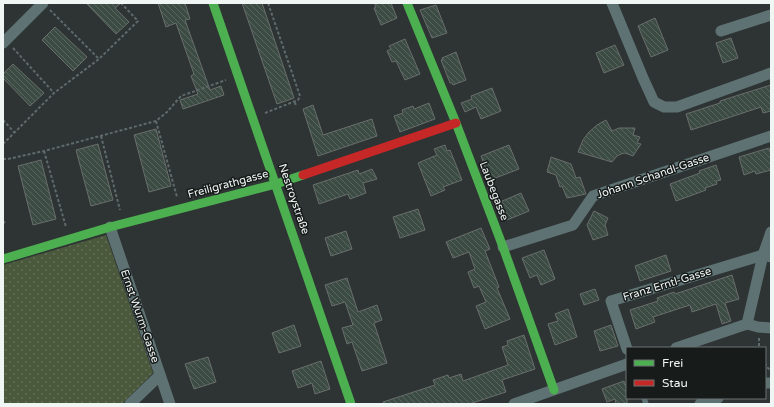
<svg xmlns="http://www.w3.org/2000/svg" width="774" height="407" font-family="'Varela Round',sans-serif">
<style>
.grass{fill:url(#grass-dots)}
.building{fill:url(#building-back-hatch);stroke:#696e6c}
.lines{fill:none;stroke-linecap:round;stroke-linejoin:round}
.path{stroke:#5e6a6b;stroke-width:2;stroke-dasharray:3 2;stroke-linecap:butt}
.lane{stroke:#5e7274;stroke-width:5.5}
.street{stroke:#5e7274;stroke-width:11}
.fast{stroke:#4caf50;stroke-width:9}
.jam{stroke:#c62828;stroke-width:9}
.labels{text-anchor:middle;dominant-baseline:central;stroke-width:3;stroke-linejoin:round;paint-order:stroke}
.street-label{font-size:11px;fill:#eff6f4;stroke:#171c1b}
</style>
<defs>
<pattern id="grass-dots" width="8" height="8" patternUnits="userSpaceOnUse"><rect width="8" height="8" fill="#4a593c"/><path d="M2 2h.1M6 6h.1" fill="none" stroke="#647159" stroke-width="1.8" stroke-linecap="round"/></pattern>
<pattern id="building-back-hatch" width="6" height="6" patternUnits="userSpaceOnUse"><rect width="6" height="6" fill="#3c4b44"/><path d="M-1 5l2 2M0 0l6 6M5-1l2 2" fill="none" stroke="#586660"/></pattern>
</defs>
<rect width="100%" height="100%" fill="#2e3333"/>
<polygon class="grass" points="106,235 153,373 122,404 3,404 3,265"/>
<g class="building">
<polygon points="86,3 121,3 115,8 129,22 116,34"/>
<polygon points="158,3 185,3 190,19 185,20 210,90 221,86 224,95 183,109 180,100 198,94 191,76 194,74 176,23 166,27"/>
<polygon points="242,3 262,3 294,98 277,104"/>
<polygon points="374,3 391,3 397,18 381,25 374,8 376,7"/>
<polygon points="436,5 447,33 432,38 420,10"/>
<polygon points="655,18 668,50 651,57 638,26"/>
<polygon points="55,27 87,57 73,71 42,40"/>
<polygon points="731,38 738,58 723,63 716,43"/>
<polygon points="405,39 420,74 405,80 396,61 392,62 387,51 391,49 389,46"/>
<polygon points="615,45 624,65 604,73 596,53"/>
<polygon points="456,52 466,80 453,85 452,83 450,83 441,60 443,60 442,58"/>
<polygon points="13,64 44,93 30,106 3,78 3,74"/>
<polygon points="771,85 771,111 763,113 761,107 691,130 686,114 720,103 720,101 742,94"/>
<polygon points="492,88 501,111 481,119 476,107 465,112 461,103 472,99 471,96"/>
<polygon points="429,103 435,119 400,132 394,116 403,113 402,110 413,106 414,109"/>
<polygon points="313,105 323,135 372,119 377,136 318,156 303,109"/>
<polygon points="606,120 612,131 619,128 635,128 633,135 640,137 637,143 641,144 633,156 625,153 621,154 617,156 612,162 578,152 583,140 589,132 597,125"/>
<polygon points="156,129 171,186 149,192 134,135"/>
<polygon points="98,144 113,200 91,206 76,150"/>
<polygon points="445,145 447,151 450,150 462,180 443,187 445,190 431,196 418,163 437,155 434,149"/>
<polygon points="509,145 519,169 490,180 481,156"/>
<polygon points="769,148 771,153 771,170 756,174 755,171 744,175 739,157"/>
<polygon points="551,157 571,164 576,178 580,177 586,194 567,198 562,186 560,187 556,175 547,172"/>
<polygon points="41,160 56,219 33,225 18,166"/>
<polygon points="716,165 721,180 716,181 717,184 705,188 706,190 676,201 670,184 700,173 699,171"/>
<polygon points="372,169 377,179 363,183 366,193 350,199 348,194 319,204 313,185 358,170 359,174"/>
<polygon points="521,193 529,211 507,220 500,202"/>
<polygon points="418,209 425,230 400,238 393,217"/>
<polygon points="594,211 608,218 605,225 608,235 593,240 587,225"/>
<polygon points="481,228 490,249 485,251 499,287 497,288 510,319 485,329 476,306 486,302 479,286 474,288 468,272 475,269 469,252 453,258 446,242"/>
<polygon points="346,231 352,249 331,256 325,238"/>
<polygon points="544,250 555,279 541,285 537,275 530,278 522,258"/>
<polygon points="666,255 671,271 640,281 635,266"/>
<polygon points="732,275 739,299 725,303 731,321 722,324 716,304 692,312 690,305 653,317 655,322 636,329 630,310 658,301 657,298 674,292 675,294"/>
<polygon points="347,278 358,312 377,305 382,320 374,323 387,363 362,371 352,342 347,344 342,328 353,325 345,302 332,306 325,285"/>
<polygon points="595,289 599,300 584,305 580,294"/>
<polygon points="568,309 577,337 555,345 548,324 558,321 555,314"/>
<polygon points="294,325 301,346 279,353 272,333"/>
<polygon points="611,325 618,346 600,351 594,331"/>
<polygon points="524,335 535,369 502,380 506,392 469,404 383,404 383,402 435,385 433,380 448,375 449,378 461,374 463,381 508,365 502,347 508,345 507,341"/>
<polygon points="208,357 216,382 194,389 185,364"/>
<polygon points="321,361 330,389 315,394 312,383 298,388 292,371"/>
<polygon points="624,381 627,389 627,404 616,404 615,399 607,402 602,389"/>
</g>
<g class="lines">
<g class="path">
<polyline points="50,10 99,59"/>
<polyline points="13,48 54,93"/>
<polyline points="295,102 296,107"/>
<polyline points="265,113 298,100 300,96 268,3"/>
<polyline points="3,120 14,132"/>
<polyline points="156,121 177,197"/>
<polyline points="101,136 120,210"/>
<polyline points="3,144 54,93 99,59 138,21 121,3"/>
<polyline points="44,151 66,227"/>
<polyline points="3,159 8,159 44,151 156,121 167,112 181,96 226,80"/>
<polyline points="3,221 5,223"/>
<polyline points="759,338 759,348"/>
<polyline points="765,363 766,366 771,371"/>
</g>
<polyline class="lane" points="644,398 646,404"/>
<g class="street">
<polyline points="612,3 643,78 654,102 664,107 677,107 771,73"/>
<polyline points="721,31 771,15"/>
<polyline points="3,43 43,3"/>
<polyline points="110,227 170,404"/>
<polyline points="503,247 573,225 593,196 771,136"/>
<polyline points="747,324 763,255 771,232"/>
<polyline points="676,348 747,324 758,327 771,328"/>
<polyline points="627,349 611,301 763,255 771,257"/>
<polyline points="765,383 771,383"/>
<polyline points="130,404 160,375"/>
<polyline points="514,404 627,364"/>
<polyline points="700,404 718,398"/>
</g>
<g class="fast">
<polyline points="213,3 351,404"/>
<polyline points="407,3 456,123 503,247 554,390"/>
<polyline points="3,259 110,227 276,184 303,175"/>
</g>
<polyline class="jam" points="303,175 456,123"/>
</g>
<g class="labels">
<g class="street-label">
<text transform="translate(653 176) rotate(-19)">Johann Schandl-Gasse</text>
<text transform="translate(228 184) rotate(-15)">Freiligrathgasse</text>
<text transform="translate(494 191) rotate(69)">Laubegasse</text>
<text transform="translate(294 199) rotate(71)">Nestroystraße</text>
<text transform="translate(667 284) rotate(-17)">Franz Erntl-Gasse</text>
<text transform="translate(140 316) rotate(71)">Ernst Wurm-Gasse</text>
</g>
</g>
<rect width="774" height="407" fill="none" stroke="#eff6f4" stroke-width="8"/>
<rect x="626" y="347" width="140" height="52" fill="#171c1b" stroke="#6d7372"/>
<rect x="634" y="360" width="20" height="6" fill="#4caf50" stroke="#6d7372"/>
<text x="662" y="367" font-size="12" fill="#eff6f4">Frei</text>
<rect x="634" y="380" width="20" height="6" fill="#c62828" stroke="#6d7372"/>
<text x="662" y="387" font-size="12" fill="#eff6f4">Stau</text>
</svg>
